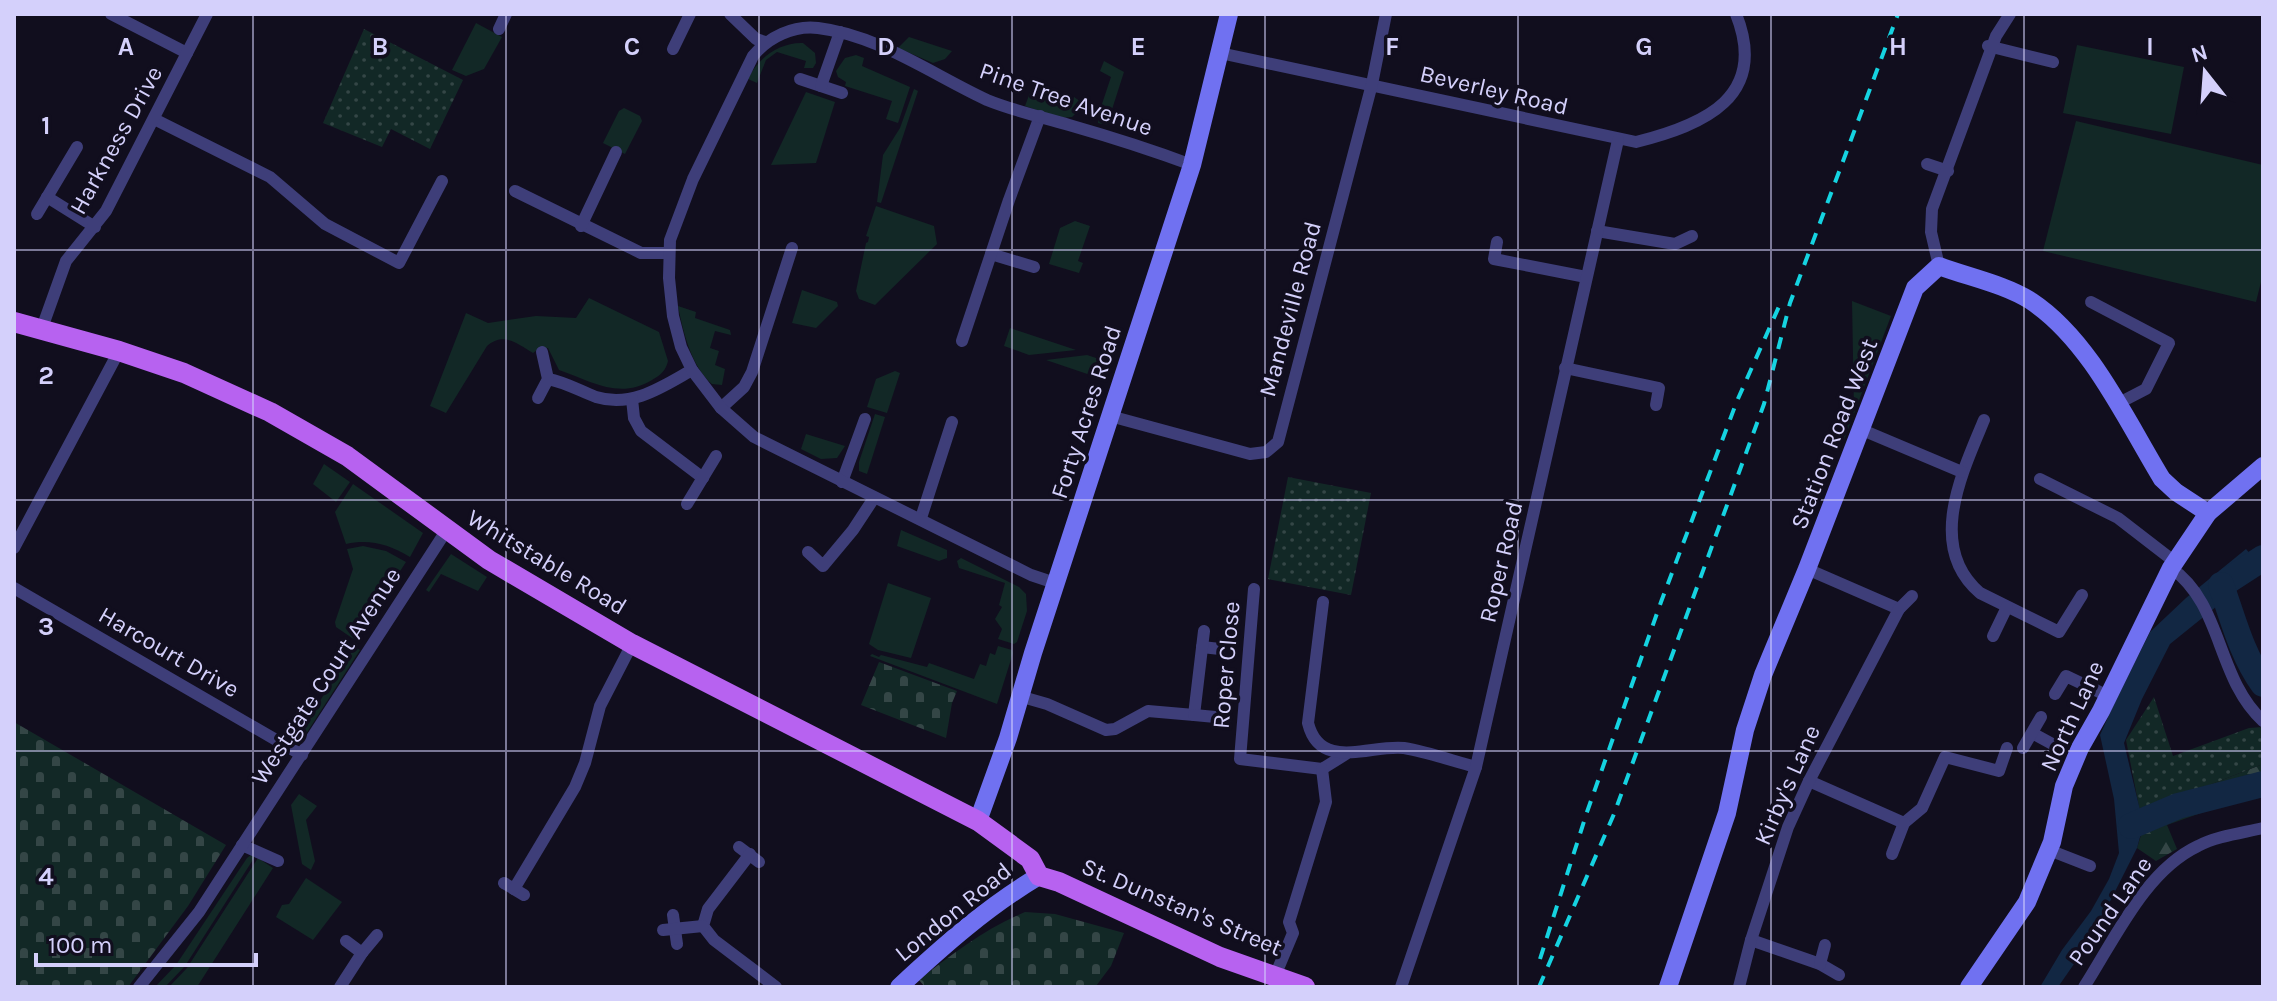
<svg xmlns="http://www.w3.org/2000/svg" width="2277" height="1001" font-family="Karla,sans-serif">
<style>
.grass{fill:#122826}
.forest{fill:url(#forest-firs)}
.cemetery{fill:url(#cemetery-stones)}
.park{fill:url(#park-dots)}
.water{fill:#122743}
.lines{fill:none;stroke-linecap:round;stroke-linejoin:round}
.river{stroke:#122743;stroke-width:26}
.street{stroke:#3e3e79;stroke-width:12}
.secondary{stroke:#7071f1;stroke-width:18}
.primary{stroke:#b762f0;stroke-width:20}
.rail{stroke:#15d3e1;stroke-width:4;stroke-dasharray:12 10;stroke-linecap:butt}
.grid{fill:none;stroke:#d4d0fb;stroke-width:2;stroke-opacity:0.55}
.labels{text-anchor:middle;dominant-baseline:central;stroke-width:7;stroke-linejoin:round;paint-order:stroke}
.street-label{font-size:24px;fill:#d4d0fb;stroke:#110e1e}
.grid-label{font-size:26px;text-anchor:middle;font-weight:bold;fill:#d4d0fb;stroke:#110e1e;stroke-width:7;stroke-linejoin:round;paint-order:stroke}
</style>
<defs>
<pattern id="forest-firs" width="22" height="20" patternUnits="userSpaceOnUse" patternTransform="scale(2)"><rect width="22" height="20" fill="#122826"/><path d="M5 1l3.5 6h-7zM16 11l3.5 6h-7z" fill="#344646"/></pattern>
<pattern id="cemetery-stones" width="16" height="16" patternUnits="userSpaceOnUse" patternTransform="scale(2)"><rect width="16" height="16" fill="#122826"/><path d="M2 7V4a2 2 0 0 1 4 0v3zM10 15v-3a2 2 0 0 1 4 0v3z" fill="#344646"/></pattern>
<pattern id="park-dots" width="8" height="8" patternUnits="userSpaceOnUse" patternTransform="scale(2)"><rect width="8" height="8" fill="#122826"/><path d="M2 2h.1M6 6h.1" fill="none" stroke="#344646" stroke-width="1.8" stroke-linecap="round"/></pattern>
</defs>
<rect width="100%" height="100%" fill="#110e1e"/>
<g class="grass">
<polygon points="476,23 502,37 484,69 466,76 452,70"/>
<polygon points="909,37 952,51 945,59 933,63 898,48"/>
<path d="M803 43 815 53 816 63 813 68H804L806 61 777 52 766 60 757 83 748 79C757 59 779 42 803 43Z"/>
<polygon points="2077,45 2184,67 2171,134 2063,113"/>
<polygon points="856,55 864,58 862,66 910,87 898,123 886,119 892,101 845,86 846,82 838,77 836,71 845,58"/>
<polygon points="1104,61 1124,72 1107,125 1098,123 1099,113 1111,77 1100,71"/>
<polygon points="914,89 918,91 881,203 877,202 883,155 900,128"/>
<polygon points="1031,90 1072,103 1074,97 1081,102 1082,107 1072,117 1059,118 1025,106"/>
<polygon points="806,92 835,102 816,163 771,165"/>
<polygon points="624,108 640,116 642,121 625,154 603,143 619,111"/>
<polygon points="2076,121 2263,165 2263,274 2256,302 2043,251"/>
<polygon points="876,206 934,226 937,244 875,305 859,299 856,291 866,243 868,242 869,237 866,236"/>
<polygon points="1075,221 1090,226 1078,261 1083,263 1079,273 1049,264 1060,228"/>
<polygon points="802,290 837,302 838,306 816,328 792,323"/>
<path d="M589 298 659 332 668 361C666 370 661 375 652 380 619 400 591 381 559 370L548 348H540L533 353C517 343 504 332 487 346L446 413 430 406 466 313 488 323 536 316 576 318Z"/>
<polygon points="1852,301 1891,316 1844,440 1839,430 1854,411"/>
<path d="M678 306 696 312 695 318 730 330 731 335 715 331 710 348 719 351 715 365 725 369 722 385 712 384C691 366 683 331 678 306Z"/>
<polygon points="1010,328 1076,350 1029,355 1004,346"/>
<polygon points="1087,355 1111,363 1105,380 1046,360"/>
<polygon points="895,371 900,373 887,413 867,407 876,379"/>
<polygon points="875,414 885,417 867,474 859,471 859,462"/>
<polygon points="806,434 845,446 837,458 821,459 801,449"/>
<polygon points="324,464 350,482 336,502 313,484"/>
<path d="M353 484 423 533 410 557C388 544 370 539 346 544L335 512Z"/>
<polygon points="901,530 947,550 947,558 939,561 897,546"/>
<polygon points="363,546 386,551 406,562 355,640 336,627 335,622 353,569 347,549"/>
<polygon points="451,554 487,577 478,591 441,574 429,592 426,590"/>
<polygon points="961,558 1019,587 1026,594 1027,611 1017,642 1014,644 998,639 1002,629 995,619 1002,607 999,605 1005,583 959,568 957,561"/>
<polygon points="888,583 931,598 911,658 878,650 869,644"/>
<polygon points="998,646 1012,650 1013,653 997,704 870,656 872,654 879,657 881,655 927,667 929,663 974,679 980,664 986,666 990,653 995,655"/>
<polygon points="355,647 360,650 304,737 299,733"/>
<polygon points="299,794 317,806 306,820 315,861 311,870 302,864 291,805"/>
<polygon points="251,855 256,855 185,966 165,987 155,987 176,965 247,858"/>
<polygon points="258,858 273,868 197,987 169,987 187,968"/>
<polygon points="306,878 342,902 313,940 276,917 282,905 289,904"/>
</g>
<polygon class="forest" points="2263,764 2263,791 2167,825 2177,849 2156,861 2137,848 2142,832 2140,812"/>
<g class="cemetery">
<polygon points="879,662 957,691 952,703 946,738 861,705"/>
<polygon points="14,722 226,845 188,906 128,987 14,987"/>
<path d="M1025 912 1055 914 1124 933 1111 966 1096 986 925 987 919 980C952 954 986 928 1025 912Z"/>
</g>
<g class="park">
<polygon points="364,29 463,80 430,149 391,129 382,147 323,123"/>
<polygon points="1288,477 1371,493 1351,595 1268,579"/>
<polygon points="2154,697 2173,756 2249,728 2263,727 2263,764 2140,812 2126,740"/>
</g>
<polygon class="water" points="2246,549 2263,569 2170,644 2142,699 2124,743 2140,810 2142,830 2137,848 2090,941 2058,987 2040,987 2062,950 2091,911 2109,879 2119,853 2114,799 2100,735 2114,704 2150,632 2186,598"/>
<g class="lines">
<g class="river">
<polyline points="2229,580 2263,558"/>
<path d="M2221 585C2233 619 2242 655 2263 684"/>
<polyline points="2131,826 2178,806 2263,784"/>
</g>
<g class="street">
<polyline points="111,14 187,53"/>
<polyline points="730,14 756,39 765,42"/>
<polyline points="499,29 506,14"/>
<polyline points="1988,46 2053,62"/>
<polyline points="673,49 690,14"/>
<path d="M1220 53 1636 142C1704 125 1769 97 1736 14"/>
<polyline points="800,79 842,93"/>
<polyline points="821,86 840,32"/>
<polyline points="154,119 270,177 325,224 399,263 442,181"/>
<polyline points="1927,164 1948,171"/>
<polyline points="515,191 641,253 668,253"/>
<polyline points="47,197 95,227"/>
<polyline points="37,214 77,147"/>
<polyline points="581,226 616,152"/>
<polyline points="1597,231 1675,244 1692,236"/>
<polyline points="1497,242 1494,259 1586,277"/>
<polyline points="991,254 1034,267"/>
<polyline points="1939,266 1931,232 1932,209 1996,36 2010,14"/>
<polyline points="2091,302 2169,343 2146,389 2117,404"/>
<polyline points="42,328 66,261 106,211 207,14"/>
<polyline points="962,341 1009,200 1040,116"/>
<polyline points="1565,368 1659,388 1656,405"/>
<path d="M548 379C565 382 580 391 596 397 632 408 662 387 692 370"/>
<polyline points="538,398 548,379 542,352"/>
<polyline points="632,399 634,418 641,431 703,478"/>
<polyline points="721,408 744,387 752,372 792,248"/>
<polyline points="1110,416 1250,454 1266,452 1278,442 1372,84 1386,14"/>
<path d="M1984 420C1962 473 1926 547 1980 593L2059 632 2082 595"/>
<polyline points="1860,429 1962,472"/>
<polyline points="2040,479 2118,518 2175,562"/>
<polyline points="842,482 865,419"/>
<polyline points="687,504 716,456"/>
<polyline points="921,518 952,422"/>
<polyline points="14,548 119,351"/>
<polyline points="808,552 823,566 853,530 874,498"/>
<path d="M2171 568C2223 604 2216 678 2263 721"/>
<polyline points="1807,569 1899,609"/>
<path d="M1055 583 1031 575 754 437 721 408 692 370 681 347 673 316 669 278 670 240 693 179 753 56C768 37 794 25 818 28 878 35 933 75 987 100 1014 111 1042 117 1069 125 1111 137 1152 150 1192 165"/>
<polyline points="14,588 302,755"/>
<polyline points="1254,589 1240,759 1322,769 1346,754"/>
<path d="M1323 602 1308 723C1320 772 1371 744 1404 748 1428 752 1453 761 1476 767"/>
<polyline points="1993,636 2007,607"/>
<polyline points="1202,647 1220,649"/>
<polyline points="2055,694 2066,676 2108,696"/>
<polyline points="1019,696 1047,704 1106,730 1115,729 1148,711 1194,715 1204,631"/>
<polyline points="1194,715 1226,718"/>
<polyline points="2032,733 2056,746"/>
<polyline points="2023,748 2041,717"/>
<polyline points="1809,781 1904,823 1922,808 1945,757 1999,771 2007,748"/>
<polyline points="242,845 278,861"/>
<polyline points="739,847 759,862"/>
<polyline points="2049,850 2090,866"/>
<polyline points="750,854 708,909 703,926 714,940 776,987"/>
<polyline points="1892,854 1904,823"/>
<polyline points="504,883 524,895"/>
<polyline points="514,889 575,787 585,763 600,706 632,644"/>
<polyline points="673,915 677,944"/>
<polyline points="663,930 703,926"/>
<polyline points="1751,940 1820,964 1839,975"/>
<polyline points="346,941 362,953"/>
<polyline points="1820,964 1825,945"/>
<polyline points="1275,976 1293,933 1289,922 1326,802 1322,769"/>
<polyline points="139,987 199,912 446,531"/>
<polyline points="340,987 362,953 377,935"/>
<polyline points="1401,987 1476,767 1618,140"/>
<polyline points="1739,987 1751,940 1788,827 1809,781 1899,609 1912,596"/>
<path d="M2084 987C2115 939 2145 871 2198 846 2217 836 2242 833 2263 828"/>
</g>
<g class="secondary">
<polyline points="978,821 1008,738 1033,653 1192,165 1229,14"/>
<path d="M899 987C943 946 987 907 1039 876"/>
<path d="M1668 987 1727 813 1745 730 1763 675 1807 569 1915 288 1939 266C1968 277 2004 284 2031 301 2090 340 2126 420 2162 479L2176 492 2208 513"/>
<polyline points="1969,987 2027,902 2052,842 2064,786 2080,748 2101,711 2171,568 2208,513 2263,466"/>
</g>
<polyline class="primary" points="14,322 119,351 184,373 270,412 347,456 489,560 632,644 978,821 1030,859 1039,876 1059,882 1220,957 1305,987"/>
<g class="rail">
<polyline points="1540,959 1587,812 1661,602 1737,401 1781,302"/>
<polyline points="1539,987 1614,814 1764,404 1790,303 1898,14"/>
</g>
</g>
<path class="grid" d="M253 14V987M506 14V987M759 14V987M1012 14V987M1265 14V987M1518 14V987M1771 14V987M2024 14V987M14 250H2263M14 500H2263M14 751H2263"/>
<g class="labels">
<g class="street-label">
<text transform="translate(1494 90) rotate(13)">Beverley Road</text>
<text transform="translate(1066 99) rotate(19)">Pine Tree Avenue</text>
<text transform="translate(116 140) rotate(-61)">Harkness Drive</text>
<text transform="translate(1290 309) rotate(-75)">Mandeville Road</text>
<text transform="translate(1086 412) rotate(-72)">Forty Acres Road</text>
<text transform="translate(1834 434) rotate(-69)">Station Road West</text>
<text transform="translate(547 562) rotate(31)">Whitstable Road</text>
<text transform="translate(1501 562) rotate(-77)">Roper Road</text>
<text transform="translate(169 652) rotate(30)">Harcourt Drive</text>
<text transform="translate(1226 665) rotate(-85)">Roper Close</text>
<text transform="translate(326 676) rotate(-57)">Westgate Court Avenue</text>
<text transform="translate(2072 716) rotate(-65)">North Lane</text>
<text transform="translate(1787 785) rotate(-66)">Kirby's Lane</text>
<text transform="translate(1182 907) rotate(23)">St. Dunstan's Street</text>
<text transform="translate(2110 911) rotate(-55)">Pound Lane</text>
<text transform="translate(953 912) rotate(-39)">London Road</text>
</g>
</g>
<g class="grid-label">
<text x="126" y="55">A</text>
<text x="380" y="55">B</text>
<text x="632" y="55">C</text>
<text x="886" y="55">D</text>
<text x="1138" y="55">E</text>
<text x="1392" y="55">F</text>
<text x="1644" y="55">G</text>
<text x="1898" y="55">H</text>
<text x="2150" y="55">I</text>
<text x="46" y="134">1</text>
<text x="46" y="384">2</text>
<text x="46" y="635">3</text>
<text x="46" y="885">4</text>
</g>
<rect width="2277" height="1001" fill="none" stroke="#d4d0fb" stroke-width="32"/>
<g transform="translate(2205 72) rotate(343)" stroke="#110e1e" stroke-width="6" paint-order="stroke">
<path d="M0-6L14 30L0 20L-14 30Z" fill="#d4d0fb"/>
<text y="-12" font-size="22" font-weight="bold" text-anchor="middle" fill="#d4d0fb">N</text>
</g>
<path d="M36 953v12h220v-12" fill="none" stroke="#d4d0fb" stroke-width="4"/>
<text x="48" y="953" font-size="24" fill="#d4d0fb" stroke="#110e1e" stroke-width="6" paint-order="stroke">100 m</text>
</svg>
